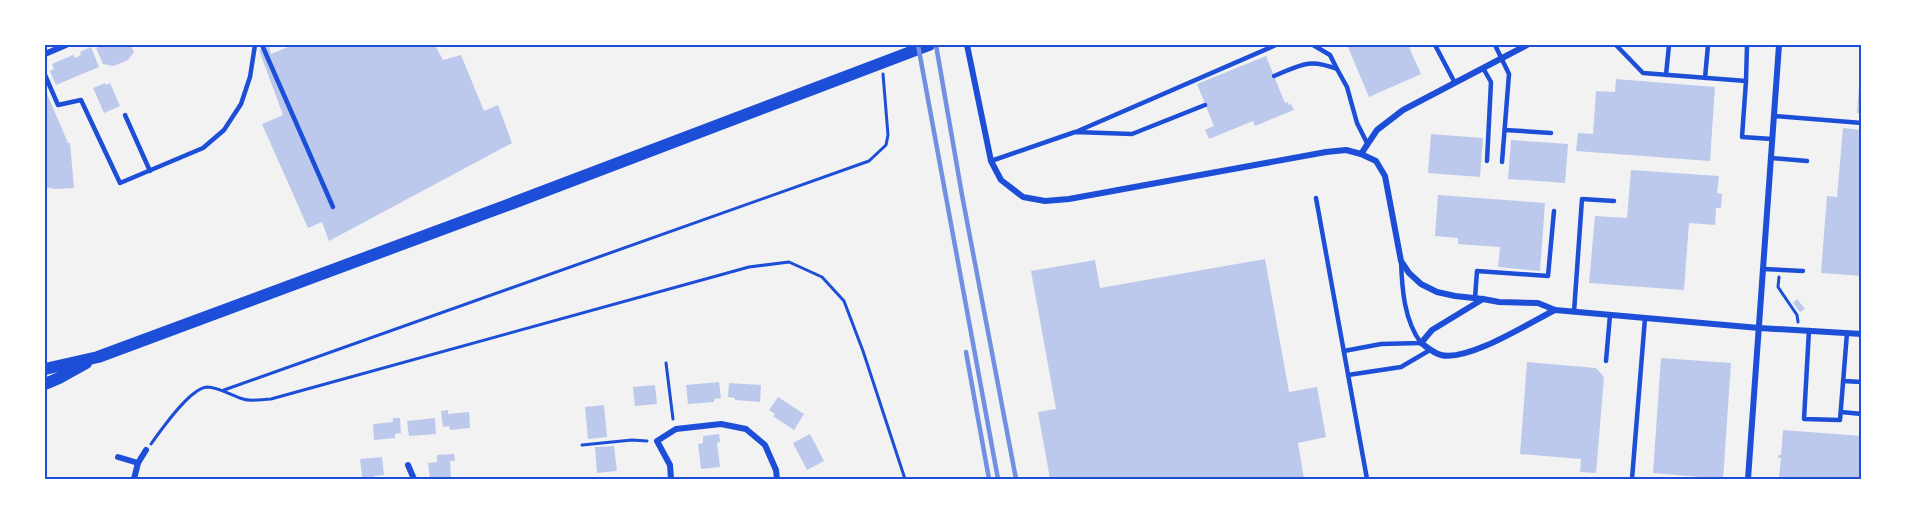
<svg xmlns="http://www.w3.org/2000/svg" width="1907" height="524" font-family="Figtree,sans-serif">
<style>
.building{fill:#bdc9ec}
.lines{fill:none;stroke-linecap:round;stroke-linejoin:round}
.path{stroke:#1d4ed8;stroke-width:3}
.service{stroke:#1d4ed8;stroke-width:4.5}
.minor{stroke:#1d4ed8;stroke-width:6}
.secondary{stroke:#1d4ed8;stroke-width:12}
.rail{stroke:#7290e2;stroke-width:4.5}
.neatline{fill:none;stroke:#1d4ed8;stroke-width:2}
</style>
<rect width="100%" height="100%" fill="#f2f2f2"/>
<g class="building">
<polygon points="103,45 131,45 134,52 128,60 121,63 113,66 103,64 96,48"/>
<polygon points="293,45 435,45 443,60 461,55 484,111 498,105 512,143 329,241 322,222 308,228 262,124 283,115 259,50 269,46 271,54"/>
<polygon points="1347,45 1408,45 1421,74 1369,97"/>
<polygon points="91,47 99,67 56,85 50,71 54,69 52,64 73,55 75,58 81,55 80,52"/>
<polygon points="1266,56 1285,103 1288,102 1289,105 1291,104 1294,110 1255,126 1253,121 1209,139 1205,130 1214,126 1197,84"/>
<polygon points="1860,72 1862,72 1862,113 1857,113"/>
<polygon points="1616,79 1715,87 1710,161 1576,151 1578,133 1593,134 1596,91 1615,92"/>
<polygon points="105,83 106,85 110,83 120,106 104,113 93,88"/>
<polygon points="45,89 68,143 70,143 74,188 55,189 45,187"/>
<polygon points="1843,128 1862,130 1862,276 1821,273 1827,196 1837,197"/>
<polygon points="1431,134 1483,138 1480,177 1428,173"/>
<polygon points="1511,140 1568,144 1565,183 1508,179"/>
<polygon points="1631,170 1719,176 1717,193 1722,194 1721,208 1716,208 1715,225 1689,223 1684,290 1589,283 1595,216 1627,218"/>
<polygon points="1438,195 1545,203 1540,271 1498,267 1500,247 1458,244 1458,238 1435,236"/>
<polygon points="1265,259 1289,392 1317,387 1326,437 1298,443 1304,479 1050,479 1038,412 1056,409 1031,271 1095,260 1100,288"/>
<polygon points="1797,299 1805,309 1800,312 1793,303"/>
<polygon points="1661,358 1731,363 1723,479 1653,473"/>
<polygon points="1527,362 1596,368 1604,377 1596,473 1580,472 1581,459 1520,454"/>
<polygon points="719,382 721,398 714,399 714,402 688,404 686,385"/>
<polygon points="729,383 761,385 760,402 735,400 735,398 728,397"/>
<polygon points="655,385 657,404 635,406 633,387"/>
<polygon points="778,397 804,414 794,430 773,416 775,414 769,410"/>
<polygon points="604,405 607,437 588,439 585,407"/>
<polygon points="448,410 448,414 469,412 470,428 450,430 449,426 443,427 441,411"/>
<polygon points="393,418 400,418 401,433 395,434 395,438 374,440 373,424 393,422"/>
<polygon points="435,418 436,434 409,436 407,421"/>
<polygon points="1783,430 1862,436 1862,479 1779,479 1781,458 1778,458 1779,455 1781,455"/>
<polygon points="719,434 720,442 717,443 720,467 701,469 698,444 703,443 703,436"/>
<polygon points="810,434 824,461 807,470 793,443"/>
<polygon points="614,446 617,471 597,473 595,447"/>
<polygon points="454,454 455,461 450,461 451,479 430,479 428,463 437,462 437,455"/>
<polygon points="382,457 384,475 374,476 375,479 354,479 354,477 362,477 360,459"/>
</g>
<g class="lines">
<g class="path">
<polyline points="1779,277 1778,287 1797,315 1798,322"/>
<polyline points="666,363 673,419"/>
<polyline points="224,390 869,161 886,145 888,135 883,74"/>
<path d="M151 444C161 430 190 388 207 387 219 387 232 396 243 399 251 402 262 399 271 399L749 267 789 262 822 277 844 301 863 351 905 479"/>
<polyline points="582,445 632,440 647,441"/>
</g>
<g class="service">
<polyline points="262,45 333,207"/>
<polyline points="1313,45 1330,55 1337,69"/>
<polyline points="1435,45 1455,83"/>
<polyline points="1495,45 1509,74 1502,162"/>
<polyline points="1616,45 1643,73 1746,81 1747,45"/>
<polyline points="1483,68 1491,82 1487,161"/>
<polyline points="45,75 58,105 81,100 120,183 203,148 224,130 241,104 250,77 255,45"/>
<polyline points="1666,75 1669,45"/>
<path d="M1274 76C1301 65 1308 58 1337 69L1347 87 1357 123 1367 143"/>
<polyline points="1705,78 1708,45"/>
<polyline points="1746,81 1742,137 1772,139"/>
<polyline points="125,115 150,171"/>
<polyline points="1774,116 1862,123"/>
<polyline points="1505,130 1551,133"/>
<polyline points="1078,131 1276,45"/>
<polyline points="1771,158 1807,161"/>
<polyline points="991,161 1075,132 1132,134 1205,105"/>
<polyline points="1316,198 1367,479"/>
<polyline points="1763,269 1803,271"/>
<polyline points="1475,298 1477,271 1548,276 1554,211"/>
<polyline points="1574,312 1582,199 1614,201"/>
<polyline points="1809,330 1804,419 1840,420 1847,333"/>
<path d="M1344 351 1381 344 1421 343C1404 320 1402 289 1401 261"/>
<polyline points="1606,361 1610,315"/>
<polyline points="1348,375 1401,367 1430,350"/>
<polyline points="1843,381 1862,382"/>
<polyline points="1841,412 1862,414"/>
<polyline points="1632,479 1645,318"/>
</g>
<g class="minor">
<polyline points="967,45 991,161 1001,180 1023,197 1045,201 1069,199 1326,152 1346,150 1361,154 1376,161 1385,176 1401,261 1409,273 1421,284 1437,292 1455,296 1483,299 1499,302 1538,303 1555,310 1759,328 1862,334"/>
<polyline points="45,54 66,45"/>
<polyline points="1361,154 1377,130 1403,110 1527,45"/>
<path d="M1483 299 1432 330 1421 343C1427 347 1433 353 1441 355 1468 362 1529 323 1555 310"/>
<polyline points="118,457 138,463"/>
<polyline points="408,465 414,479"/>
<polyline points="134,479 138,463 146,450"/>
<polyline points="671,479 670,465 657,441 676,429 721,424 746,429 765,445 776,470 777,479"/>
<polyline points="1748,479 1779,45"/>
</g>
<g class="secondary">
<polyline points="45,369 98,357 513,203 929,45"/>
<polyline points="45,384 59,378 86,363"/>
</g>
<g class="rail">
<polyline points="918,45 998,479"/>
<polyline points="936,45 962,195 1016,479"/>
<polyline points="966,352 989,479"/>
</g>
</g>
<rect width="1907" height="524" fill="none" stroke="#ffffff" stroke-width="93"/>
<rect x="46" y="46" width="1814" height="432" class="neatline"/>
</svg>
